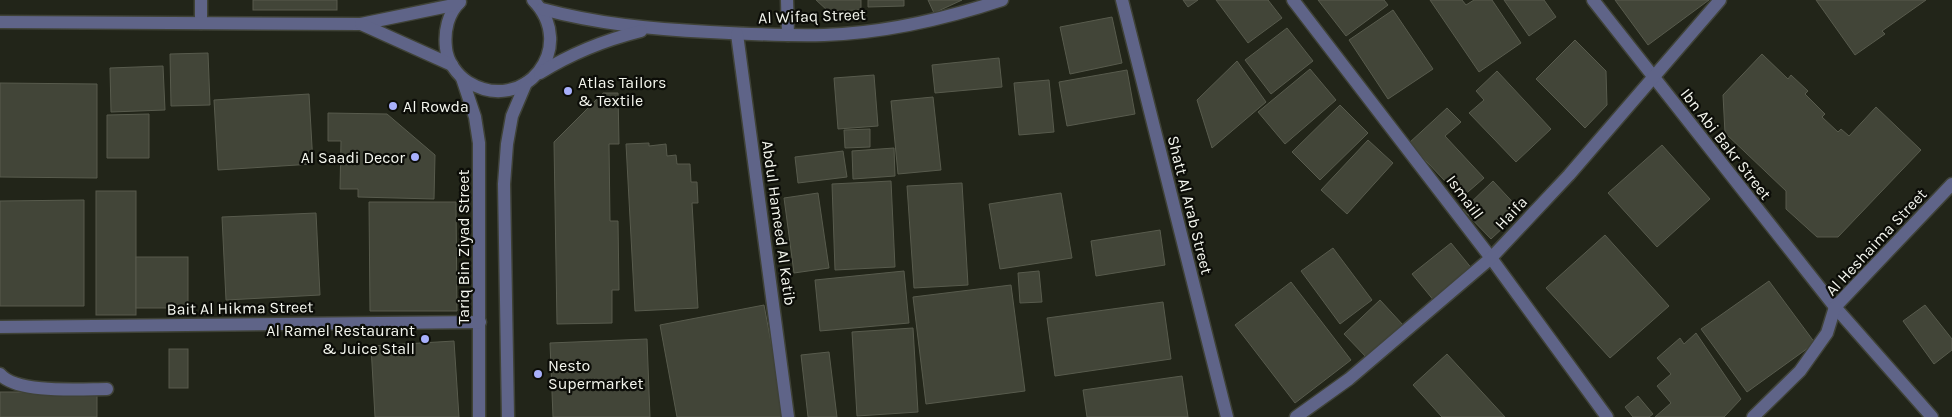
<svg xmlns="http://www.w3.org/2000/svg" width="1952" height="417" font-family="Karla,sans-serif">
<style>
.building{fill:#424538;stroke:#585b4d}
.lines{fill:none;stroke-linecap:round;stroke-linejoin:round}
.lane-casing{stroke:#3f4237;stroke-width:15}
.street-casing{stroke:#3f4237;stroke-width:15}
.lane{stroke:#5f6488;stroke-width:12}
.street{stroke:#5f6488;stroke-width:12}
.poi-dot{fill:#a8b0fc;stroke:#0c0d08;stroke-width:2}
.labels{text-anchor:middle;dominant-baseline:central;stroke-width:4.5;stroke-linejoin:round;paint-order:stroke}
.street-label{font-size:16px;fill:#f4f6ee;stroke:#0c0d08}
.poi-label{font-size:16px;fill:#f4f6ee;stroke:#0c0d08;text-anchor:start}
</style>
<rect width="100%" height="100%" fill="#222519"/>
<g class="building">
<rect x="253" y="0" width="84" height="10"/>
<polygon points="816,0 861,0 861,10 828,11"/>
<polygon points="868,0 904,0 904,6 868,7"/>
<polygon points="928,0 962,0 934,13"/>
<polygon points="1183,0 1198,0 1188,7"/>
<polygon points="1216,0 1268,0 1282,18 1248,43"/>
<polygon points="1318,0 1384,0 1388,5 1346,36"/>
<polygon points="1430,0 1462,0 1466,5 1474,0 1492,0 1521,43 1479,72"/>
<polygon points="1504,0 1544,0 1556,17 1529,36"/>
<polygon points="1615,0 1709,0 1648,45"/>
<polygon points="1816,0 1926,0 1882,31 1885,34 1855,55"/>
<polygon points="1393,10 1433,69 1388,99 1349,40"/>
<polygon points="1112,17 1122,63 1070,74 1060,27"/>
<polygon points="1287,28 1313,61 1271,94 1245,60"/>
<polygon points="1575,40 1606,71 1607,105 1585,128 1536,79"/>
<polygon points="208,53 210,105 171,106 170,54"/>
<polygon points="1762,54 1788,79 1791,75 1808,91 1805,94 1825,114 1822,117 1838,132 1841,129 1849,136 1876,107 1921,150 1838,237 1817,237 1786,209 1786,191 1725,133 1723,95"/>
<polygon points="999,58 1002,87 935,93 932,65"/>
<polygon points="1237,61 1266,102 1212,148 1197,100"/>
<polygon points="163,66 165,110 111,112 110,68"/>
<polygon points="1310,69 1336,100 1285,144 1258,112"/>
<polygon points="1127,70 1135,114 1067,126 1059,82"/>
<polygon points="1497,71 1551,129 1516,162 1469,113 1484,100 1476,91"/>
<polygon points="874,75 878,126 838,129 834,78"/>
<polygon points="1049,80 1054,132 1019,135 1014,83"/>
<polygon points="0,83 97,84 97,178 0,177"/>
<polygon points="603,93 618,93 619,144 609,144 610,221 618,221 619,290 612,290 612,323 557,324 554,142"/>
<polygon points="309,94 313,164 218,170 214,100"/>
<polygon points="933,97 941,170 898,174 891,101"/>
<polygon points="1340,105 1368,133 1320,180 1292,152"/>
<polygon points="1447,108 1461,122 1445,136 1484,178 1461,198 1409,143"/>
<polygon points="328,113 387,114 435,155 434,199 358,197 358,189 340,189 341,141 328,141"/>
<polygon points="149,114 149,158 107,158 107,115"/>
<polygon points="870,129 870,147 845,148 844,130"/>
<polygon points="1368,140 1393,163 1347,214 1321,190"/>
<polygon points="649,143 649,146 666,144 667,156 676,155 677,164 690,164 691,182 697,182 698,203 692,203 698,308 635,311 626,144"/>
<polygon points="1662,145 1710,199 1657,247 1608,193"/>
<polygon points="894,148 895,176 853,179 852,151"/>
<polygon points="843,151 847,177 798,183 795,157"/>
<polygon points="891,181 895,267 835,270 832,184"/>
<polygon points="1493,181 1521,211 1491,239 1463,210"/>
<polygon points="962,183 968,285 914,288 907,186"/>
<rect x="96" y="191" width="40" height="124"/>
<polygon points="818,193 829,268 794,273 784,198"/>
<polygon points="1061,193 1072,258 1000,269 989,204"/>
<polygon points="84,200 84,306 0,306 0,201"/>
<polygon points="369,202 456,202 457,311 370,311"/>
<polygon points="316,213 320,295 226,300 222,217"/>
<polygon points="1160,230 1165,265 1096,276 1091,241"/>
<polygon points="1605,235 1669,306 1610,358 1546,288"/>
<polygon points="1451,243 1473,270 1435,302 1412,274"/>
<polygon points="1333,248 1372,300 1340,324 1301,271"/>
<rect x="136" y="257" width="52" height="51"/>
<polygon points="904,271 909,323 820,331 815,280"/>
<polygon points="1039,271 1042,302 1020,303 1018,273"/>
<polygon points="1769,281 1815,343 1747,392 1701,329"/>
<polygon points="1291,282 1351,360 1295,403 1235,325"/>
<polygon points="1011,285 1025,391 926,404 913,297"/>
<polygon points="1380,300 1403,325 1367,358 1344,334"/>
<polygon points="1163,302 1171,359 1055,376 1047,318"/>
<polygon points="764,305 785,417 677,417 660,325"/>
<polygon points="1925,305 1952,339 1952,350 1934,364 1903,321"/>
<polygon points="913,328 918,412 857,416 852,332"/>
<polygon points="1696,333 1741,399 1724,417 1655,417 1671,403 1657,386 1671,374 1657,358 1680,338 1684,344"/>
<polygon points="647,339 650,417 553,417 550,343"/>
<polygon points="454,341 459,417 375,417 371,346"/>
<rect x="169" y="349" width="19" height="39"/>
<polygon points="829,352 837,417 808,417 801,355"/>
<polygon points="1447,354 1505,417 1442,417 1413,385"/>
<polygon points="1182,376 1188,417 1087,417 1083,390"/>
<rect x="0" y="392" width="97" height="25"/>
<polygon points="1638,396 1653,414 1649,417 1633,417 1625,407"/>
</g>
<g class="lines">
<defs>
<path id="lane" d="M0 374C16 394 82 389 107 389"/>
<g id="street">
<polyline points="201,0 201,23"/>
<polyline points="787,0 788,35"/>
<polyline points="1122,0 1227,417"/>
<polyline points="1293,0 1491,258 1607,417"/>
<polyline points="1593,0 1835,307 1932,417"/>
<path d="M460 2C448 13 444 31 446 48 447 61 457 75 468 82 524 116 579 47 533 0"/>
<path d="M542 9C598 24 651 29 710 32 748 34 786 36 824 35 884 33 945 19 1002 0"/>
<polyline points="0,22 361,24 458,4"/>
<polyline points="361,24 452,65"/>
<polyline points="737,34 788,417"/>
<path d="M540 73C572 53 605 40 641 31"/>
<polyline points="462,78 475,117 479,143 479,417"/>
<polyline points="0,327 480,322"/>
<polyline points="508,417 504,184 507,144 512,116 526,83"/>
<polyline points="1296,417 1349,379 1491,258 1569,175 1720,0"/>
<polyline points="1753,417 1800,371 1827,333 1835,307 1952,184"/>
</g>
</defs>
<use href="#lane" class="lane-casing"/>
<use href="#street" class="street-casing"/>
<use href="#lane" class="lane"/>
<use href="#street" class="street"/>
</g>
<g class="poi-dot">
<circle cx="568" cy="91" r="5"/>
<circle cx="393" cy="106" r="5"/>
<circle cx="415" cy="157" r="5"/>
<circle cx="425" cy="339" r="5"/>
<circle cx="538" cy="374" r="5"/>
</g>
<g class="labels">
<g class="street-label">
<text transform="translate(812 16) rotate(-2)">Al Wifaq Street</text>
<text transform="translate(1726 144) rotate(52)">Ibn Abi Bakr Street</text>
<text transform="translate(1465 197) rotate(53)">Ismaill</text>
<text transform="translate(1190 205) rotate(76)">Shatt Al Arab Street</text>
<text transform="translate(1511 213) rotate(-47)">Haifa</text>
<text transform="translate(779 223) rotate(82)">Abdul Hameed Al Katib</text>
<text transform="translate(1876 242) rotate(-47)">Al Heshaima Street</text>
<text transform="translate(463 247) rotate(-90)">Tariq Bin Ziyad Street</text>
<text transform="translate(240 308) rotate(-1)">Bait Al Hikma Street</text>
</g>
<g class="poi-label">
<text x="578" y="82">Atlas Tailors<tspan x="578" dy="18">&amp; Textile</tspan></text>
<text x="403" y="106">Al Rowda</text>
<text x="405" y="157" text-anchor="end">Al Saadi Decor</text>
<text x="415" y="330" text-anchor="end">Al Ramel Restaurant<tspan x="415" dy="18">&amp; Juice Stall</tspan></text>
<text x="548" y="365">Nesto<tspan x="548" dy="18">Supermarket</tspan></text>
</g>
</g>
</svg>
